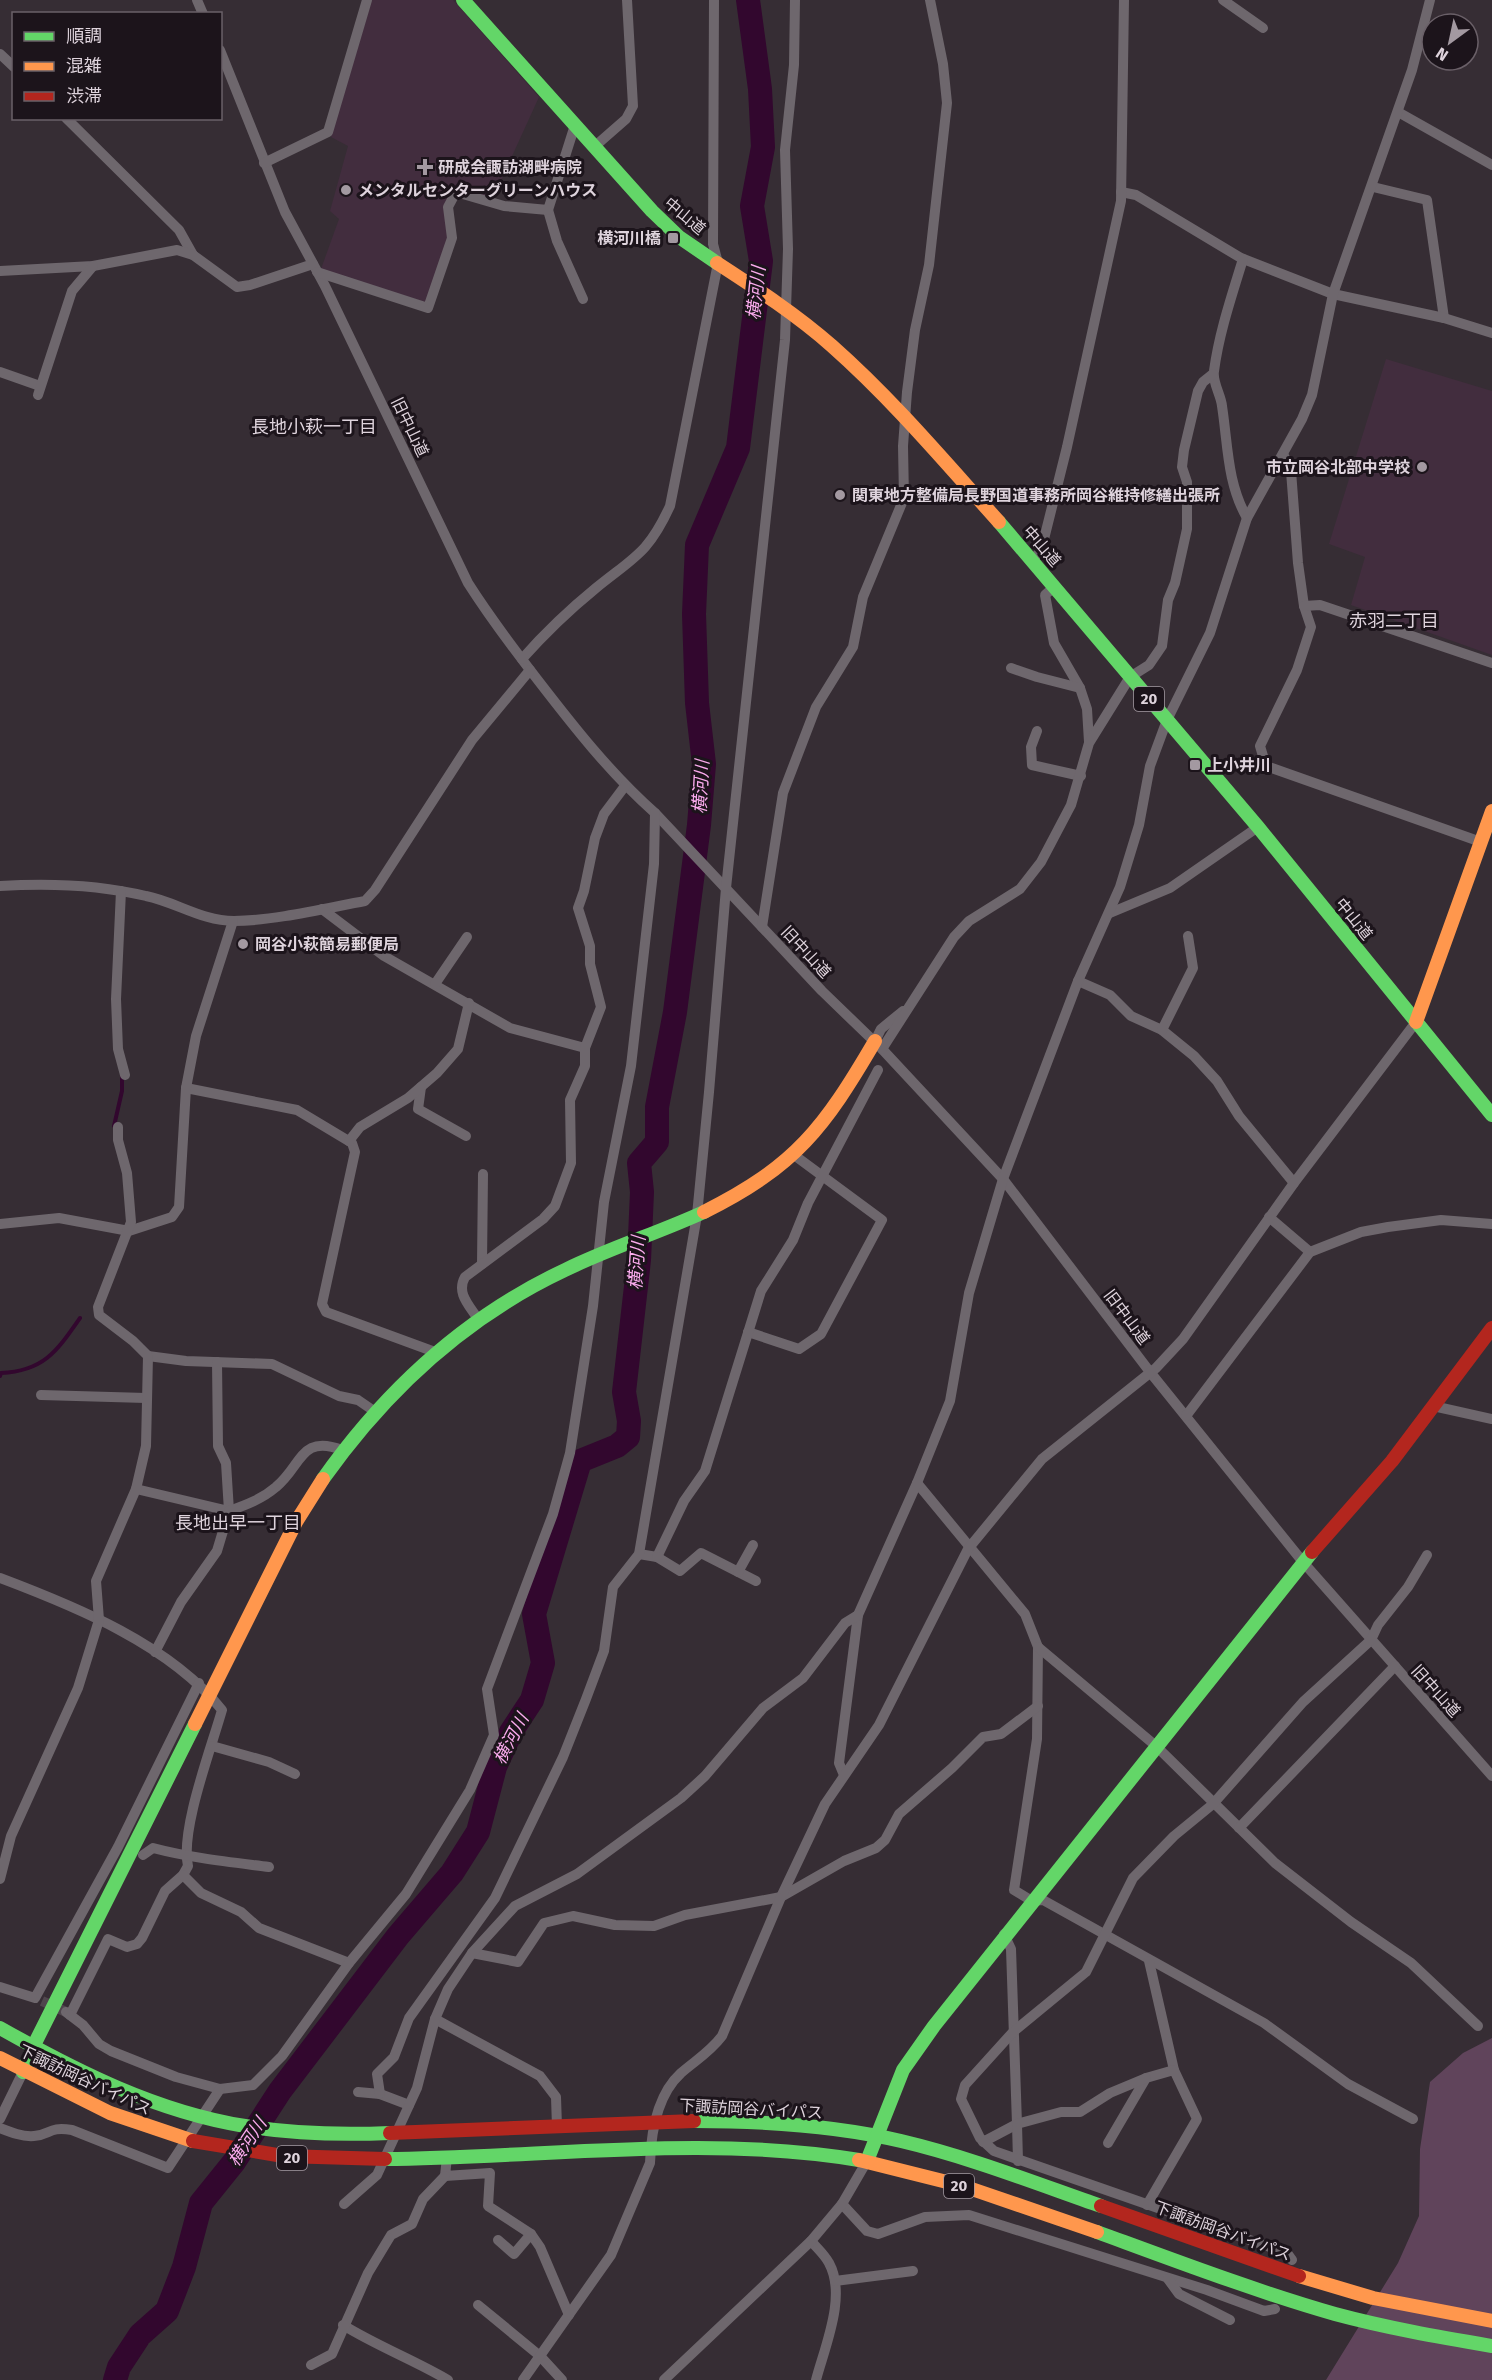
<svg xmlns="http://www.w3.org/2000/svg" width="1492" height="2380" font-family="'Fira Sans','Noto Sans JP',sans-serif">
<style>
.built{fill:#422d3e}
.green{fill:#60445b}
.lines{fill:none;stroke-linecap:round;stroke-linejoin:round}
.stream{stroke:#32072e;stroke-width:4}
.river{stroke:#32072e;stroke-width:24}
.street-tunnel{stroke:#4f464d;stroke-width:10;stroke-dasharray:10 5;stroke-linecap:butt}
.street{stroke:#6e676d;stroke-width:10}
.fast{stroke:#63d668;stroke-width:14}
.slow{stroke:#ff974d;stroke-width:14}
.jam{stroke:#b3261e;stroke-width:14}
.poi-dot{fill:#a399a1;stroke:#1c141b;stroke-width:2}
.labels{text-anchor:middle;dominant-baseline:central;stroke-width:6;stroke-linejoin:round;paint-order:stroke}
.shield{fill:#1c141b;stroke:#a49aa2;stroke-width:1.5}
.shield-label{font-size:15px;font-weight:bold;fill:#ded3dc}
.poi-label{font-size:16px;font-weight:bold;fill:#ded3dc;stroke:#1c141b;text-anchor:start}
.street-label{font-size:16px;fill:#ded3dc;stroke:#1c141b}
.water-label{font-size:18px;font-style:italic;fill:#faabed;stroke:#1c141b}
.neighbourhood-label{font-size:18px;fill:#ded3dc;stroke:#1c141b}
</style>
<rect width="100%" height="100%" fill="#362d34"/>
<g class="built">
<polygon points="372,0 453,0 539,97 493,198 455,188 448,238 427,303 321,269 339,219 330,211 348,146 331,137"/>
<polygon points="1386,359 1492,391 1492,655 1351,605 1365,557 1329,544"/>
</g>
<polygon class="green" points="1492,2038 1492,2380 1326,2380 1398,2263 1419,2216 1420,2149 1430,2082 1463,2053"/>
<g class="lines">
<g class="stream">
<polyline points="114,1126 122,1091 122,1074"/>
<path d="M0 1376 1 1373C44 1371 57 1351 80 1318"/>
</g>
<polyline class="river" points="115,2380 119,2367 140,2335 167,2311 184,2267 201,2203 234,2162 280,2091 398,1936 452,1873 478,1832 495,1767 511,1732 532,1700 543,1663 534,1614 580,1461 617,1446 628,1437 629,1421 624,1392 639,1260 642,1192 639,1163 657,1142 657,1107 675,1012 699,825 704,764 697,703 694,614 697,545 738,448 761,261 752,206 763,147 760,89 748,0"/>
<polyline class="street-tunnel" points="42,2001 66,2012"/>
<g class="street">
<polyline points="197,0 203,14"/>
<polyline points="1223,0 1263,28"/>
<path d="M220 50 285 212 325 286 468 583C489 616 513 648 537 679 574 727 610 773 655 813L822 991 882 1049 1003 1179 1150 1372 1303 1562 1492 1776"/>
<polyline points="0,54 14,67"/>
<polyline points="1398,112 1492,165"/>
<polyline points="66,118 179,230 193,255"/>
<polyline points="594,147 626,119 633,106 627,0"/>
<polyline points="264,163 328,132 367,0"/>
<polyline points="1373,187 1427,200 1444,318"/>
<polyline points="1121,192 1136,195 1241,258 1333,294 1444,318 1492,333"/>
<polyline points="548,210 557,241 583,299"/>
<path d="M1243 259C1232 295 1219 333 1214 371 1212 382 1221 395 1222 406 1228 445 1227 483 1247 518"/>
<polyline points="0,271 93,266 177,250 193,255 237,287 250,285 313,264"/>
<polyline points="317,272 428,308 452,238 448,207 456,192 504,206 548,210 575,125"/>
<polyline points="0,372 40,386"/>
<polyline points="38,395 72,291 93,266"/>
<polyline points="1283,454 1291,471 1298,563 1304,606 1311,627 1297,670 1260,746 1266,766 1481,842"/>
<polyline points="1032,560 1041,551 1067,447 1121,201 1124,0"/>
<polyline points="1054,587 1045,595 1054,643 1080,688 1087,709 1089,742"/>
<polyline points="1304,606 1320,605 1492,663"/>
<path d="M522 659C545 633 569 610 596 588 634 557 648 554 670 506L718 263 713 244 714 0"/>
<polyline points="1011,668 1037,677 1080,688"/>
<polyline points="1037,731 1031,747 1032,765 1081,776"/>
<path d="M0 886C47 883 100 885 146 896 176 902 202 921 234 921 273 921 327 908 365 901L375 890 472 740 530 670"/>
<polyline points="121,891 116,999 118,1049 125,1075"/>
<polyline points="322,909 384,956 510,1028 585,1048"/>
<polyline points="1110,913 1170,888 1258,827"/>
<polyline points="762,927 783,793 816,707 853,647 863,597 904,498 903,446 907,392 915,330 929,265 947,103 943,64 930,0"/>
<polyline points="1078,981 1110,995 1131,1016 1162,1030 1194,1056 1217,1081 1239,1116 1294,1183"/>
<polyline points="435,984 467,937"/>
<polyline points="1162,1030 1193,968 1188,936"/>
<polyline points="875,1041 881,1029 903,1011"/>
<polyline points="882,1049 954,937 969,921 1020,889 1041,862 1071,805 1089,743 1130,677 1149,665 1162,646 1168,600 1175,583 1187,529 1187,482 1182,467 1184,450 1198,391 1203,382 1213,374"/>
<polyline points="421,1087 418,1109 466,1136"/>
<polyline points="186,1088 297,1110 352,1143 355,1152 322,1304 326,1312 435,1352"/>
<polyline points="349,1141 360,1127 408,1098 437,1073 458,1049 469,1003"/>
<polyline points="1269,1217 1310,1252"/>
<polyline points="0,1224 59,1218 129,1231 172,1217 179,1207 186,1088 196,1036 233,921"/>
<polyline points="482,1264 483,1174"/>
<path d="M478 1319C469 1305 456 1293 465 1277L543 1219 555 1206 571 1163 570 1100 585 1066V1048L601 1007 590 964V946L578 908 584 891 595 838 604 814 625 786"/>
<polyline points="748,1332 799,1349 821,1334 882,1220 794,1155"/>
<polyline points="148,1356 186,1361 272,1364 339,1396 358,1400 374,1411"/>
<polyline points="41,1395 146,1398"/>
<polyline points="1433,1406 1492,1419"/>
<polyline points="1186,1416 1310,1252 1361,1232 1388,1227 1441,1220 1492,1224"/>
<polyline points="917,1483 1025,1614 1038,1647 1037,1739 1014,1890 1032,1901 1043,1900 1264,2023 1348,2084 1413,2119"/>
<polyline points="136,1489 229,1511 226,1463 218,1446 217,1362"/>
<polyline points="639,1554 657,1557 684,1501 705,1471 761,1291 793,1240 808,1203 878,1070"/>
<polyline points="657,1557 680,1571 701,1553 756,1581"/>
<polyline points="738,1572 753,1545"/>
<path d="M0 1578C77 1607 170 1645 222 1710 211 1749 180 1830 188 1866L183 1875 165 1891 142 1938 137 1944 127 1947 108 1939 70 2015"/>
<polyline points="1038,1647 1156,1746 1275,1863 1351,1922 1411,1963 1478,2026"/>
<path d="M155 1652 181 1602 217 1551 229 1511C246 1505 262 1499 276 1487 302 1466 300 1434 342 1450"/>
<polyline points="212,1746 269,1762 295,1774"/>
<polyline points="844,1775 839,1763 858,1615 917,1483 950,1401 969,1293 1003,1179 1078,981 1120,887 1139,825 1150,766 1167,720 1210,633 1247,518 1302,419 1312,395 1333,294 1412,70 1430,0"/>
<polyline points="1239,1828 1395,1666"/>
<path d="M143 1855 153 1848C191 1858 230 1862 269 1867"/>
<polyline points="183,1875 201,1893 241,1912 259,1928 349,1963"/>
<polyline points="0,1879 11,1836 78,1688 99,1620 96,1581 136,1489 146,1446 148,1356 133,1341 99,1315 98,1307 131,1222 127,1173 118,1140 118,1127"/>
<polyline points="472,1953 518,1962 544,1923 573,1916 615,1925 654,1926 685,1915 781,1897 844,1861 876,1848 885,1840 899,1814 952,1768 983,1737 1001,1734 1038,1706"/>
<polyline points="1149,1961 1174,2070"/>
<polyline points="0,1987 35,1998 118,1847 199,1683"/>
<polyline points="66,2012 83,2025 99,2044 111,2051 176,2077 220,2089 253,2085 282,2056 349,1963 406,1894 470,1790 494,1735 487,1689 553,1514 570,1453 593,1306 604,1202 631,1066 654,864 655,813"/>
<polyline points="435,2019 540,2076 556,2097 557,2127"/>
<polyline points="358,2092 380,2094 409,2105"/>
<polyline points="380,2094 377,2074 394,2057 409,2018 495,1898 563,1757 586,1699 604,1651 613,1587 639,1554 697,1215 709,1092 726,888 785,340 788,249 785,150 794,65 795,0"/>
<polyline points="0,2119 23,2072"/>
<path d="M0 2128C10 2132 22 2137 34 2136 51 2135 48 2126 72 2130L168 2168 220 2089"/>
<polyline points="983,2142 1017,2124 1011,1949 1004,1934"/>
<polyline points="1108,2143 1146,2078 1174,2070 1197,2119 1147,2205"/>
<polyline points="447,2157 445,2176 490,2173 488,2206 531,2234"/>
<polyline points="1018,2161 1017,2124 1061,2112 1080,2112 1110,2093 1146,2078"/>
<polyline points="344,2204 377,2175 417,2088 435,2019 448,1989 472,1953 515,1906 577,1874 681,1798 705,1776 763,1708 803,1678 845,1623 858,1615"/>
<polyline points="842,2204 867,2231 878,2234 925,2217 969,2215 1207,2290 1264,2311 1275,2309"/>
<polyline points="498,2240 514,2254 531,2234 540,2247 569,2315"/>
<path d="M811 2241C817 2248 825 2255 829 2263 847 2296 825 2346 816 2380"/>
<polyline points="1292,2260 1287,2253 994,2151 980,2138 961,2099 965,2085 1013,2032 1086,1972 1133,1878 1174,1836 1213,1804 1303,1702 1371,1640 1378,1625 1408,1587 1427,1555"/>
<polyline points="1168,2279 1179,2294 1230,2320"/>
<polyline points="835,2281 913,2271"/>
<polyline points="478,2305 540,2356 562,2380"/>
<path d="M343 2325C377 2346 414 2360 448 2380"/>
<polyline points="311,2365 332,2354 368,2273 391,2235 412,2224 423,2199 445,2176"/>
<path d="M523 2380 611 2255 650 2163C651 2133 657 2095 681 2073 696 2060 710 2052 722 2036L781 1897 825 1804 879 1725 968 1549 1042 1459 1156 1368 1183 1339 1294 1183 1416 1022"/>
<polyline points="664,2380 811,2241 842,2204 867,2161"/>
</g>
<g class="fast">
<polyline points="463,0 652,211 679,237 717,263"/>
<polyline points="999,522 1258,827 1492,1115"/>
<path d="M323 1479C386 1390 465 1317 565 1270 610 1248 658 1233 704 1212"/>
<path d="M0 2028C76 2071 157 2112 245 2126 293 2134 342 2135 390 2133"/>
<polyline points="23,2072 33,2047 195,1724"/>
<path d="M694 2121C763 2121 834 2125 901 2141 969 2157 1035 2183 1101 2206"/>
<path d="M385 2159C543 2158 702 2134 859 2160"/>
<polyline points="867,2161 903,2070 934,2026 1312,1552"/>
<path d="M1097 2232C1176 2261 1255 2291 1335 2314 1387 2328 1439 2337 1492 2346"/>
</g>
<g class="slow">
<path d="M717 263C757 289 797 315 832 346 893 400 945 462 999 522"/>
<polyline points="1416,1022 1492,811"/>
<path d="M704 1212C796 1166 824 1128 875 1041"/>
<polyline points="195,1724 296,1522 323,1479"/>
<polyline points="0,2058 110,2113 193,2141"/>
<polyline points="859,2160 963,2186 1097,2232"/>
<polyline points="1299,2276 1373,2298 1492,2321"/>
</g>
<g class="jam">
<polyline points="1312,1552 1392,1461 1492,1328"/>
<polyline points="390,2133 694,2121"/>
<polyline points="193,2141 283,2156 385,2159"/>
<polyline points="1101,2206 1299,2276"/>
</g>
</g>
<g class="poi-dot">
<path d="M422 158h6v6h6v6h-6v6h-6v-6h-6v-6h6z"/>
<circle cx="346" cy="190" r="6"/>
<rect x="667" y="232" width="12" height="12" rx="3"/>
<circle cx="1422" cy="467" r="6"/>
<circle cx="840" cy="495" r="6"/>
<rect x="1189" y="759" width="12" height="12" rx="3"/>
<circle cx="243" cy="944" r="6"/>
</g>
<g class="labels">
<g class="shield">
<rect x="1134" y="687" width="30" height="24" rx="4.5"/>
<rect x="277" y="2146" width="30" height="24" rx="4.5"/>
<rect x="944" y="2174" width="30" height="24" rx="4.5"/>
</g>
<g class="shield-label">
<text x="1149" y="699">20</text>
<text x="292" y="2158">20</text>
<text x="959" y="2186">20</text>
</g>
<g class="poi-label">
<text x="438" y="167">研成会諏訪湖畔病院</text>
<text x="358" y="190">メンタルセンターグリーンハウス</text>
<text x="661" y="238" text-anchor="end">横河川橋</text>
<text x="1410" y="467" text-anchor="end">市立岡谷北部中学校</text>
<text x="852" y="495">関東地方整備局長野国道事務所岡谷維持修繕出張所</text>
<text x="1207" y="765">上小井川</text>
<text x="255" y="944">岡谷小萩簡易郵便局</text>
</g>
<g class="street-label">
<text transform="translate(685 216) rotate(40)">中山道</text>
<text transform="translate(410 427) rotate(64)">旧中山道</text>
<text transform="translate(1042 546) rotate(49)">中山道</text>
<text transform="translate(1354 919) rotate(51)">中山道</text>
<text transform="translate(806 952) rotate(47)">旧中山道</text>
<text transform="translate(1127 1317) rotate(53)">旧中山道</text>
<text transform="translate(1436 1691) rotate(48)">旧中山道</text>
<text transform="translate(85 2080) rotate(25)">下諏訪岡谷バイパス</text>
<text transform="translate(751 2109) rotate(3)">下諏訪岡谷バイパス</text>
<text transform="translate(1223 2231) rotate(20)">下諏訪岡谷バイパス</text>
</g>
<g class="water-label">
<text transform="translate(756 293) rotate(-84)">横河川</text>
<text transform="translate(701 787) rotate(-87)">横河川</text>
<text transform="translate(637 1263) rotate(-86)">横河川</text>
<text transform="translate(511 1739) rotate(-62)">横河川</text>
<text transform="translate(247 2142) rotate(-56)">横河川</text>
</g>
<g class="neighbourhood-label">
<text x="314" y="427">長地小萩一丁目</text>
<text x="1394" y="621">赤羽二丁目</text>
<text x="238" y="1523">長地出早一丁目</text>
</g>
</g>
<rect x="12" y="12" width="210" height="108" fill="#1c141b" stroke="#6a6068" stroke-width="1.5"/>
<rect x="24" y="32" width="30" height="9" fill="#63d668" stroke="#6a6068" stroke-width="1.5"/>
<text x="66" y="42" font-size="18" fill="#ded3dc">順調</text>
<rect x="24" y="62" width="30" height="9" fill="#ff974d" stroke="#6a6068" stroke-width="1.5"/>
<text x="66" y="72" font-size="18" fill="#ded3dc">混雑</text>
<rect x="24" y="92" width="30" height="9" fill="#b3261e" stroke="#6a6068" stroke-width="1.5"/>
<text x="66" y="102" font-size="18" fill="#ded3dc">渋滞</text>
<g transform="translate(1450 42) rotate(213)"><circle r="28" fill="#1c141b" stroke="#6a6068" stroke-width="1.5"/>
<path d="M0-4.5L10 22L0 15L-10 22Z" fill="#a399a1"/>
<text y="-9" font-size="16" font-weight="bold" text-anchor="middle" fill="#ded3dc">N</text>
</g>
</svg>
